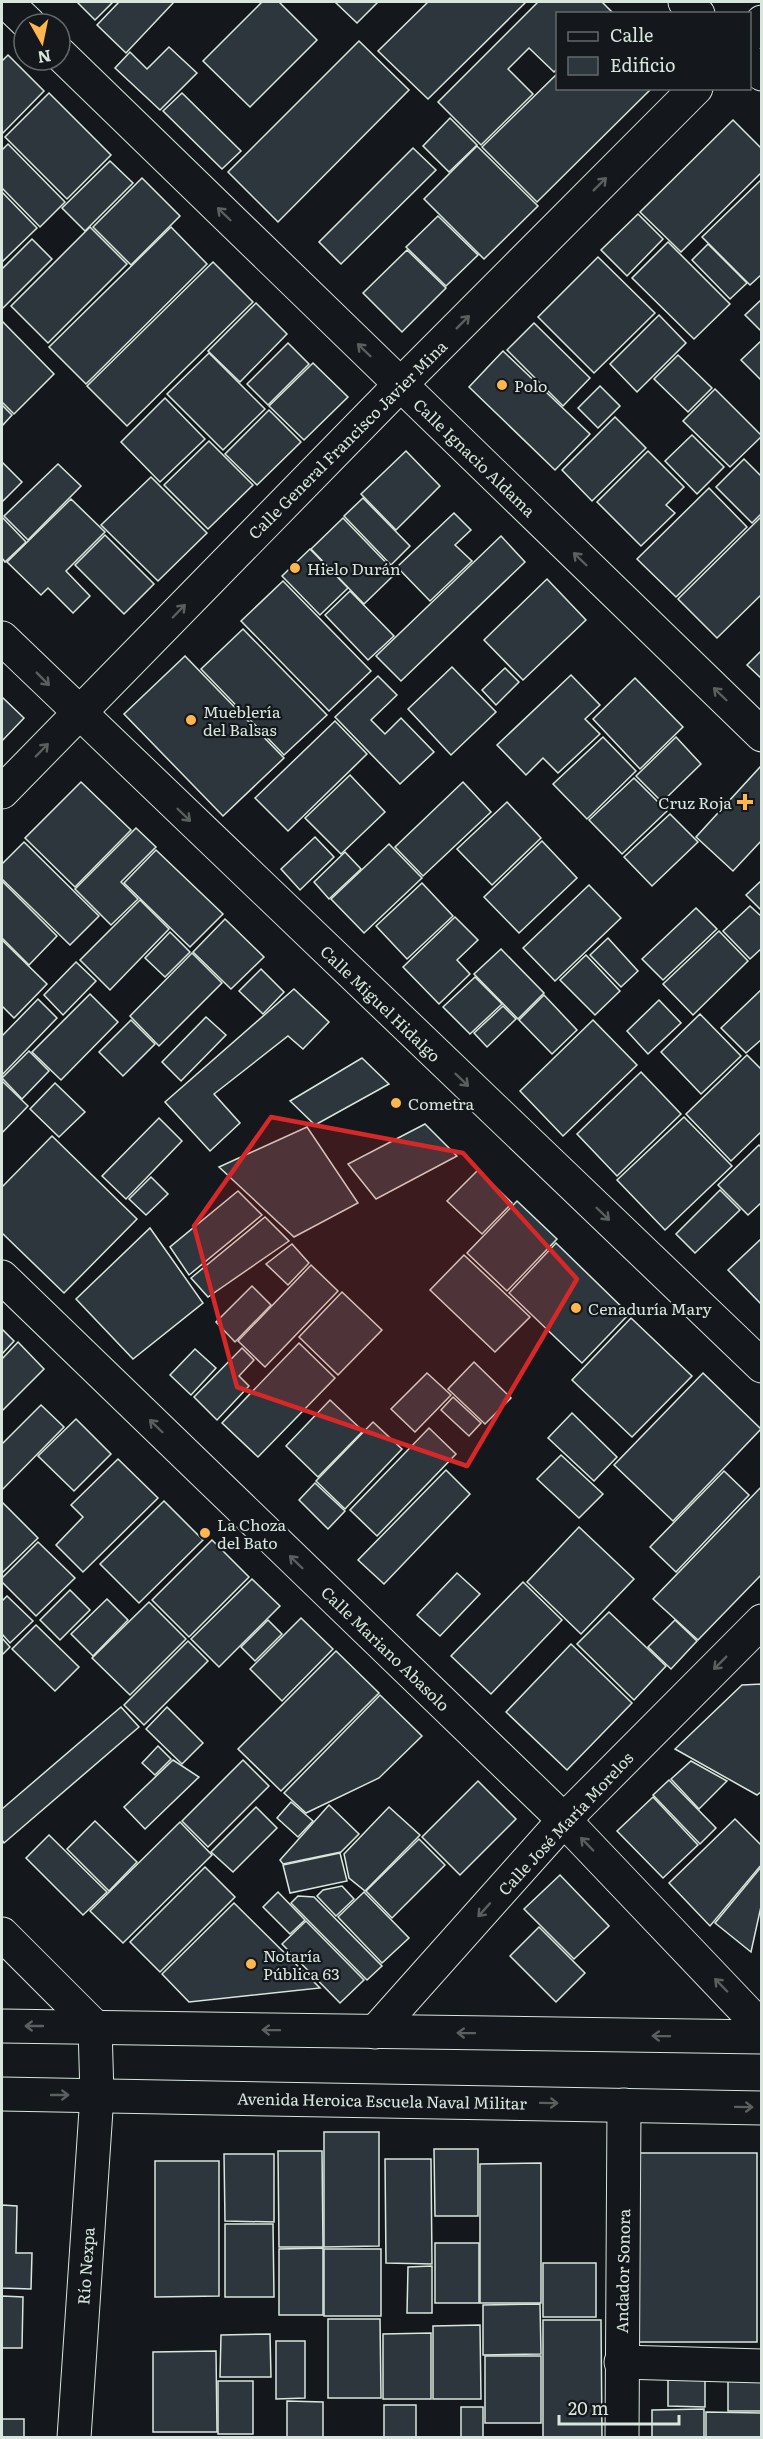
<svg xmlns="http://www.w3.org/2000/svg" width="763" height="2439" font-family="Literata,serif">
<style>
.building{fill:#2c363c;stroke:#d8e6dc;stroke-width:1.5}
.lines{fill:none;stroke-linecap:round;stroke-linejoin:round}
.street-casing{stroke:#d8e6dc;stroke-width:35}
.secondary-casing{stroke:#d8e6dc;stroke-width:35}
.street{stroke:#14181c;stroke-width:33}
.secondary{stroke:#14181c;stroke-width:33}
.oneway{stroke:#59605f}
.marked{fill:#d62828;fill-opacity:0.2;stroke:#d62828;stroke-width:4.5;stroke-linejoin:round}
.poi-dot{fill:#ffb74d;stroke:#14181c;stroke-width:2}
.labels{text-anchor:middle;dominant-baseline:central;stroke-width:4.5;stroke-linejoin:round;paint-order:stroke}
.poi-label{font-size:16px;fill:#d8e6dc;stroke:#14181c;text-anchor:start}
.street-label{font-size:16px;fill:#d8e6dc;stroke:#14181c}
</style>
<rect width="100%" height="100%" fill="#14181c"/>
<g class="building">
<polygon points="77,2 113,2 95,20"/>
<polygon points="119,2 174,2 126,53 97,25"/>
<polygon points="262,2 279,2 317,40 250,107 203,61"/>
<polygon points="335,2 378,2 357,23"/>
<polygon points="428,2 526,2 428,99 378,51"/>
<polygon points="538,2 602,2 613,13 558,14 558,68 554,72 529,48 508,69 533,94 481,145 438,102"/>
<polygon points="359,41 409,90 278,222 228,172"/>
<polygon points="169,47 197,73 160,110 115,68 130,52 147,69"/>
<polygon points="8,55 44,91 2,134 2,61"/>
<polygon points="558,73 558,88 652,88 537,202 482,147"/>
<polygon points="49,93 111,155 67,199 5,137"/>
<polygon points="182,93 241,151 222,169 163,111"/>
<polygon points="450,118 477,145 449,172 423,146"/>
<polygon points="733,120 762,149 762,172 681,252 640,212"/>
<polygon points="8,144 65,202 40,227 2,188 2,150"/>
<polygon points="477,146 538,206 484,259 424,199"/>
<polygon points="413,148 436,170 341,264 319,242"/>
<polygon points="110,161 133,183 85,231 62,208"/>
<polygon points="142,178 180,216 131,265 93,227"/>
<polygon points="762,179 762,274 750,285 702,237"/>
<polygon points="2,192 37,228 2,262"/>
<polygon points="638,214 663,239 627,276 601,250"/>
<polygon points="438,216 478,255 446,286 406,247"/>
<polygon points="90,227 127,264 48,343 11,306"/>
<polygon points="171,227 207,264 86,384 49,347"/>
<polygon points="32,239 52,259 2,309 2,269"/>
<polygon points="668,242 730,304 694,339 632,278"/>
<polygon points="708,244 747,283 730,299 692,260"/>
<polygon points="407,250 446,288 402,332 363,293"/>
<polygon points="598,257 655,313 594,373 538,317"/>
<polygon points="213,262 253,302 127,426 87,386"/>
<polygon points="762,299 762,332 745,315"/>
<polygon points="256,303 287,334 240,382 208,351"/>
<polygon points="659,315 686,343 637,392 610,364"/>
<polygon points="2,321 54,374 14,414 2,402"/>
<polygon points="534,323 590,378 563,406 507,350"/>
<polygon points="762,340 762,381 741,360"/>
<polygon points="288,343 309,364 268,405 247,384"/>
<polygon points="503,351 590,434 555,470 469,387"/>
<polygon points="209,353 265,409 223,450 167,394"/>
<polygon points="678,355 712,388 688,412 654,379"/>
<polygon points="313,363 348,397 304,440 269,406"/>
<polygon points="600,386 620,406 598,428 578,408"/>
<polygon points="715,389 762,436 730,467 683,421"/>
<polygon points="165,398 205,439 160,482 121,442"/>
<polygon points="2,405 12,415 2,426"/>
<polygon points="269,410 301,442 257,485 225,454"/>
<polygon points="615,417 646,448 592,501 562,470"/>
<polygon points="692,435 724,467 697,494 665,461"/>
<polygon points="209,441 253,485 208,529 164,485"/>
<polygon points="406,451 440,486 396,530 361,494"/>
<polygon points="648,451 684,487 666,505 675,513 641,546 597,502"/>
<polygon points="744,459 762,477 762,513 752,523 716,487"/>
<polygon points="2,462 22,482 2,502"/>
<polygon points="58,464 81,486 28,540 4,516"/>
<polygon points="151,477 207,533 158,581 101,525"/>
<polygon points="709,488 747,527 676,597 637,559"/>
<polygon points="363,498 410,546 391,565 344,516"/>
<polygon points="71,499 105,532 66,571 90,596 73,613 48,588 41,595 7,562"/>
<polygon points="454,513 471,530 455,545 472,561 430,601 397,567"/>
<polygon points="762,516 762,594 717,638 678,599"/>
<polygon points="2,517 26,542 5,562 2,558"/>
<polygon points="343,518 396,573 364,604 311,549"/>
<polygon points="105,535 154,584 124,614 75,565"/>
<polygon points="501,536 525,562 401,681 376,656"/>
<polygon points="310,549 348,588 320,615 282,576"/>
<polygon points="547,579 586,620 523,680 484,640"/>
<polygon points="283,581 371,671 329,711 241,621"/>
<polygon points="350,591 394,636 368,660 325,615"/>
<polygon points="243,629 327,715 284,755 201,669"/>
<polygon points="762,650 762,679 747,665"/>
<polygon points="185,656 284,758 223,816 124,714"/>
<polygon points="452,667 496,712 451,755 408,709"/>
<polygon points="505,668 519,682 496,705 482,690"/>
<polygon points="571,675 600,705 585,719 600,734 558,773 543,758 526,775 497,745"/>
<polygon points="378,676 397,695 371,720 385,734 401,718 434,752 400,784 335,717"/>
<polygon points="635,678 683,727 640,769 593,719"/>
<polygon points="2,697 24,718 2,741"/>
<polygon points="335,721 367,754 288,831 255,798"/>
<polygon points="603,737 636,771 587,819 553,784"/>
<polygon points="676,737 701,764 662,802 636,776"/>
<polygon points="761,766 762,840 733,871 696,837"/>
<polygon points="350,775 385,812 341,854 305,818"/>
<polygon points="634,778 667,811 622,854 589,820"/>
<polygon points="81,782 131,830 75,887 25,838"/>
<polygon points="463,782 491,812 423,876 395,847"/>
<polygon points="507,802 541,838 492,885 457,849"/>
<polygon points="670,814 698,842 652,886 624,857"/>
<polygon points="136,828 156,847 121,882 138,899 111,925 75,889"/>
<polygon points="315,837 334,857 300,890 281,869"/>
<polygon points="542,841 577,878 519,933 484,897"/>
<polygon points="24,842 99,916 70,945 2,879 2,864"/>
<polygon points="389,844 422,878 364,933 331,899"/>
<polygon points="156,850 223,914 190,947 124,883"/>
<polygon points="345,852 361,869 329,899 314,882"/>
<polygon points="762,880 762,911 746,895"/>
<polygon points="2,881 57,936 29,965 2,938"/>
<polygon points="422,883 453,916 407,959 376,926"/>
<polygon points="589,885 621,918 555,981 523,948"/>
<polygon points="140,900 169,929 110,990 80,960"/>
<polygon points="750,906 762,917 762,948 750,959 723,931"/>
<polygon points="696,908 717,929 663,980 642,959"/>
<polygon points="455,917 478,940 457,960 470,974 439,1004 403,967"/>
<polygon points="225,919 264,957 231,989 193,952"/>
<polygon points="719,931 748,961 693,1015 663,984"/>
<polygon points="170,932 190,952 165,977 145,958"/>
<polygon points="608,938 638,971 621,987 590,955"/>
<polygon points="2,940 47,984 14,1018 2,1006"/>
<polygon points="501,949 544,993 518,1019 474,974"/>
<polygon points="192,953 222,983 159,1046 130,1016"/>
<polygon points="586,955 620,991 595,1015 560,980"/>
<polygon points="76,962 96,981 63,1015 44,995"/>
<polygon points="261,969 284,992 263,1014 239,991"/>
<polygon points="475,977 502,1004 470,1034 443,1007"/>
<polygon points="294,989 329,1022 303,1049 288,1036 214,1094 240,1123 210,1151 165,1102"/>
<polygon points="762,989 762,1039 746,1053 721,1028"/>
<polygon points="90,994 118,1022 61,1080 32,1052"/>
<polygon points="544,995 577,1030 552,1054 519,1020"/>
<polygon points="38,999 57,1018 2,1075 2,1036"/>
<polygon points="659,1000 681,1023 648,1054 627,1031"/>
<polygon points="503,1006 516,1019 487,1047 474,1033"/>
<polygon points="700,1014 741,1056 701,1094 661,1052"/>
<polygon points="206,1017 226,1035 181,1081 162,1062"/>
<polygon points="131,1020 155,1044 123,1076 99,1052"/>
<polygon points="593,1020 637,1065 563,1136 520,1091"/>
<polygon points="29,1051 49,1071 22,1099 2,1078"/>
<polygon points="747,1055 762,1070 762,1131 731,1161 686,1114"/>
<polygon points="362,1058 389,1084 315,1125 290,1101"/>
<polygon points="641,1072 681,1114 617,1176 577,1134"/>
<polygon points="2,1081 28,1106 2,1133"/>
<polygon points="55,1083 85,1112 59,1137 30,1109"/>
<polygon points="684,1117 732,1166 665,1230 617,1180"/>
<polygon points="159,1118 182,1141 126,1199 102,1176"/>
<polygon points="425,1124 457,1156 376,1199 348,1164"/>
<polygon points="307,1127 358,1203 294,1237 219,1167"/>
<polygon points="52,1136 137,1219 64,1293 2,1233 2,1187"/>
<polygon points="759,1145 762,1148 762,1202 748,1215 718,1185"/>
<polygon points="478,1170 512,1203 482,1234 447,1201"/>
<polygon points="151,1177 168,1194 146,1215 129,1199"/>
<polygon points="720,1190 740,1210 695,1253 676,1234"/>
<polygon points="238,1191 262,1215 189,1275 170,1247"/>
<polygon points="517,1201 557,1239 507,1291 467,1253"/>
<polygon points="265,1217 289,1241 208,1297 191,1278"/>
<polygon points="150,1228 203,1303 133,1359 76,1299"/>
<polygon points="762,1238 762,1304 761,1304 728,1270"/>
<polygon points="556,1243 629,1314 582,1363 509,1293"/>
<polygon points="292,1244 309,1263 288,1285 266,1264"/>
<polygon points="464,1255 530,1317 495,1352 430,1290"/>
<polygon points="311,1265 338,1291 265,1367 238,1341"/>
<polygon points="252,1286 271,1305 235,1342 216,1322"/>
<polygon points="342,1292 382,1330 338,1375 299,1337"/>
<polygon points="631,1318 692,1376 632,1437 572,1380"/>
<polygon points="2,1329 14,1341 2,1354"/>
<polygon points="18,1342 44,1369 2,1411 2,1359"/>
<polygon points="299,1343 335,1378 258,1457 222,1423"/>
<polygon points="242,1348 254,1360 239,1376 249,1386 217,1420 194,1397"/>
<polygon points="195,1349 216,1368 191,1395 170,1375"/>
<polygon points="474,1362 511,1398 485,1424 448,1389"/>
<polygon points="427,1373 451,1395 415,1432 391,1409"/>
<polygon points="703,1373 761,1429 673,1521 614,1465"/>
<polygon points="453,1397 481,1423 469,1436 441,1410"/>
<polygon points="330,1400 363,1431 318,1477 286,1446"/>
<polygon points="41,1405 64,1427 2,1490 2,1444"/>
<polygon points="572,1413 617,1457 594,1481 548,1438"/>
<polygon points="76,1419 111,1454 74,1491 38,1456"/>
<polygon points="373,1422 402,1449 345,1509 316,1481"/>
<polygon points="429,1428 456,1454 377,1536 350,1510"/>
<polygon points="561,1455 603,1494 579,1518 537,1479"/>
<polygon points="118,1459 158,1498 83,1572 56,1545 83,1517 71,1505"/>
<polygon points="446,1470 470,1494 384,1584 358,1560"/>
<polygon points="724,1471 749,1495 676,1572 650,1547"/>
<polygon points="315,1483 345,1511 328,1529 299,1500"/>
<polygon points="762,1486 762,1574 698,1640 653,1599"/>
<polygon points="164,1501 203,1540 139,1603 100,1564"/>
<polygon points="2,1502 38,1538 2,1573"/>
<polygon points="579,1527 634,1579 581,1634 527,1582"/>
<polygon points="212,1540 249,1577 189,1637 152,1600"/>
<polygon points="38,1542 75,1578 36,1616 2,1582 2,1578"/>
<polygon points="457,1573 480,1594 440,1636 417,1615"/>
<polygon points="252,1579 280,1606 219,1667 191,1639"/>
<polygon points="523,1582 562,1620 491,1694 451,1656"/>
<polygon points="70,1590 90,1610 60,1640 40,1620"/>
<polygon points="7,1596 33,1621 10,1643 2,1634 2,1601"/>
<polygon points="107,1599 128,1620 93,1656 71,1634"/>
<polygon points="149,1602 186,1639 130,1695 92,1658"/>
<polygon points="609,1612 666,1666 634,1700 577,1644"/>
<polygon points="301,1618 333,1649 282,1701 250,1669"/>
<polygon points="268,1620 282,1634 255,1661 241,1647"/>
<polygon points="675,1620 697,1641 671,1669 648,1647"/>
<polygon points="36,1625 79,1667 55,1691 12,1649"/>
<polygon points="2,1638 10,1647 2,1655"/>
<polygon points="188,1641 208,1661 144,1725 124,1705"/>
<polygon points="571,1644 632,1703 567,1770 506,1712"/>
<polygon points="336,1651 379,1693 281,1791 238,1749"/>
<polygon points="762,1684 762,1791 757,1795 675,1749 742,1685"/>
<polygon points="380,1695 422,1736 379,1778 306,1813 284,1793"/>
<polygon points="121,1707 139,1727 4,1843 2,1840 2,1809"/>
<polygon points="167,1707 203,1743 182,1764 146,1729"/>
<polygon points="158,1746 171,1759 155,1775 142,1763"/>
<polygon points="173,1760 199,1777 145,1829 124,1807"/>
<polygon points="243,1760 269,1786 208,1847 182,1821"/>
<polygon points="691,1761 727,1781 699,1809 671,1779"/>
<polygon points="669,1780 716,1828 700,1844 653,1795"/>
<polygon points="478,1781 516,1819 460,1875 422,1837"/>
<polygon points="653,1797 698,1845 663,1878 617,1831"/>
<polygon points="291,1802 313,1821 298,1837 277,1818"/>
<polygon points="329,1805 359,1834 341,1852 283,1864 280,1860"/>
<polygon points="256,1807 277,1828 233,1872 211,1852"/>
<polygon points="389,1807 420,1835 365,1891 349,1878 344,1854"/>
<polygon points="735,1819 762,1846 762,1864 710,1926 669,1883"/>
<polygon points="95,1821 137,1862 109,1891 67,1849"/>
<polygon points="180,1822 212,1855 123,1943 90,1911"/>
<polygon points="49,1835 107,1892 83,1915 26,1858"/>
<polygon points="419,1839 445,1865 392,1918 366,1891"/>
<polygon points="340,1853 347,1881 290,1893 283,1865"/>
<polygon points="762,1866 762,1902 751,1952 715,1923"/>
<polygon points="205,1867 235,1897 160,1972 130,1942"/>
<polygon points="560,1875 609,1926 574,1959 524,1909"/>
<polygon points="342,1886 354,1899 336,1916 317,1896 323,1890"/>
<polygon points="278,1892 305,1920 290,1934 263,1907"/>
<polygon points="364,1892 409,1938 382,1963 338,1917"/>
<polygon points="298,1896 314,1897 382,1966 367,1980 291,1903"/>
<polygon points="234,1903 320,1988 189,2002 162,1974"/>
<polygon points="306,1921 364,1980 340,2003 282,1944"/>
<polygon points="539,1927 585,1973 556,2002 510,1956"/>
<polygon points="324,2132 379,2132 379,2246 324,2247"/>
<polygon points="434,2149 478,2149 478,2216 435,2216"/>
<polygon points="278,2151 322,2151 323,2247 279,2247"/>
<polygon points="638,2153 757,2153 757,2342 637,2342"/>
<polygon points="224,2154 274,2154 274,2222 225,2221"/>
<polygon points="385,2159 431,2159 432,2264 386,2263"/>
<polygon points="155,2161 219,2161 219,2296 155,2297"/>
<polygon points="541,2163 541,2303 480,2303 480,2164"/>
<polygon points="2,2205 17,2206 16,2253 32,2253 31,2289 2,2288"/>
<polygon points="225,2224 273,2224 274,2297 225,2297"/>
<rect x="435" y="2243" width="44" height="60"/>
<polygon points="323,2248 323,2315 279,2315 279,2249"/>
<rect x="324" y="2249" width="57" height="67"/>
<rect x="543" y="2263" width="53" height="54"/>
<polygon points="432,2266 432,2313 407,2313 408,2267"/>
<polygon points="2,2296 23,2297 22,2348 2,2348"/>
<polygon points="540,2304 541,2354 483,2355 483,2305"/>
<polygon points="328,2319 380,2319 381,2398 328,2398"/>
<polygon points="543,2320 601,2320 602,2438 543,2438"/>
<polygon points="480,2325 481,2399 433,2399 433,2326"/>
<polygon points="431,2333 431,2399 383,2399 383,2334"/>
<polygon points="270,2334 271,2377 220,2377 221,2335"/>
<polygon points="276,2341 305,2341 305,2398 276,2399"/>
<polygon points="216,2351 217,2432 153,2432 153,2352"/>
<rect x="485" y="2356" width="56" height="67"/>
<polygon points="668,2379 705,2379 705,2407 668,2406"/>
<rect x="728" y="2379" width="33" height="32"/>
<rect x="218" y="2381" width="35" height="53"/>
<polygon points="287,2401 323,2402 323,2438 287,2438"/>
<rect x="384" y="2405" width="32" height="33"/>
<rect x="461" y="2407" width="22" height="31"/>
<polygon points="704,2409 704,2438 652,2438 652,2410"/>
<polygon points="706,2412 761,2413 761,2438 706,2438"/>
<rect x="2" y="2419" width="22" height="19"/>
</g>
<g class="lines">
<defs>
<g id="street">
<polyline points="6,2 29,24"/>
<polyline points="685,2 698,14"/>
<polyline points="60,54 762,735"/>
<polyline points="750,62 762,74"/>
<polyline points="2,638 762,1366"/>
<polyline points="2,1277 564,1820 762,2028"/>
<polyline points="2,1934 95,2027 97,2095 74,2438"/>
<polyline points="621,2362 762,2366"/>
<polyline points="622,2438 624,2105"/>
</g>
<g id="secondary">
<polyline points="750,35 762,22"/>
<polyline points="2,792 400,385 696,88"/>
<polyline points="2,2026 762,2037"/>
<polyline points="375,2032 564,1820 762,1621"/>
<polyline points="2,2094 762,2108"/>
</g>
</defs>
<use href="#street" class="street-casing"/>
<use href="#secondary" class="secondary-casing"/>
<use href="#street" class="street"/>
<use href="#secondary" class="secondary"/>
</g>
<defs><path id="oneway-shaft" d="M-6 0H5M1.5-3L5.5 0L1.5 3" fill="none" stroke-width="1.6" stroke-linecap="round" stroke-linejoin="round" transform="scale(1.5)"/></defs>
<g class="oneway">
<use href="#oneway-shaft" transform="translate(600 184) rotate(-45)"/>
<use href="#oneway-shaft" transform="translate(224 214) rotate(-136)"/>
<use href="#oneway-shaft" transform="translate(463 322) rotate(-45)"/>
<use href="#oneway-shaft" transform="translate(364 350) rotate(-136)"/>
<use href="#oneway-shaft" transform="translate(580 559) rotate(-136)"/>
<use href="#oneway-shaft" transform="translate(179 611) rotate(-46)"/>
<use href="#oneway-shaft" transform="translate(43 679) rotate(45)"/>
<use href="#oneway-shaft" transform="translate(720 694) rotate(-136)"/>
<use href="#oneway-shaft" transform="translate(42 750) rotate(-46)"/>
<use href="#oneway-shaft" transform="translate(184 815) rotate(44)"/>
<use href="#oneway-shaft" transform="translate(462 1080) rotate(44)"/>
<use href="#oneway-shaft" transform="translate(603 1214) rotate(44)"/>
<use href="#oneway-shaft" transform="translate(156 1426) rotate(-136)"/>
<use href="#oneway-shaft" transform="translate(296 1562) rotate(-136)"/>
<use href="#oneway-shaft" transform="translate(720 1663) rotate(135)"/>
<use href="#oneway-shaft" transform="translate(587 1844) rotate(-134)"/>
<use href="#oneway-shaft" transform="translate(484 1910) rotate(132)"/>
<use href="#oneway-shaft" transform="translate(721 1985) rotate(-134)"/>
<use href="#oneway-shaft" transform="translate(34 2026) rotate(-180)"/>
<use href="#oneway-shaft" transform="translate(271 2030) rotate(-179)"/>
<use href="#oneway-shaft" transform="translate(466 2033) rotate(-179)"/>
<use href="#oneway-shaft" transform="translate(661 2036) rotate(-179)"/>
<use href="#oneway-shaft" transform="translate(60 2095)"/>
<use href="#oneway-shaft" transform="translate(549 2103) rotate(1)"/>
<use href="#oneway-shaft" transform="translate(744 2107) rotate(1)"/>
</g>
<path class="marked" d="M271 1117 463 1153 577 1279 467 1466 237 1387 194 1226Z"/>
<g class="poi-dot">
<circle cx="502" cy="385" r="6"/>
<circle cx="295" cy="568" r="6"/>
<circle cx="191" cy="720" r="6"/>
<path d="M742 793h6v6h6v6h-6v6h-6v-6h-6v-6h6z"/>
<circle cx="396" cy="1103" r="6"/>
<circle cx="576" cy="1308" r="6"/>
<circle cx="205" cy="1533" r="6"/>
<circle cx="251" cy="1964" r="6"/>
</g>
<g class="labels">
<g class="poi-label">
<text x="514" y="385">Polo</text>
<text x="307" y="568">Hielo Durán</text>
<text x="203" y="711">Mueblería<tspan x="203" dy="18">del Balsas</tspan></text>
<text x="732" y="802" text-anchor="end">Cruz Roja</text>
<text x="408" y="1103">Cometra</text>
<text x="588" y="1308">Cenaduría Mary</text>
<text x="217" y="1524">La Choza<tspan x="217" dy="18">del Bato</tspan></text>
<text x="263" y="1955">Notaría<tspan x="263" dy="18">Pública 63</tspan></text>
</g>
<g class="street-label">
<text transform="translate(347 439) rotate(-45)">Calle General Francisco Javier Mina</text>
<text transform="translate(475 457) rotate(44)">Calle Ignacio Aldama</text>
<text transform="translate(381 1003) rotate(44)">Calle Miguel Hidalgo</text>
<text transform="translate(386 1648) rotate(44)">Calle Mariano Abasolo</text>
<text transform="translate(565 1823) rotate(-47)">Calle José María Morelos</text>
<text transform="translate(382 2100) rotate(1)">Avenida Heroica Escuela Naval Militar</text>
<text transform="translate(85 2266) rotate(-86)">Río Nexpa</text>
<text transform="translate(622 2271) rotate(-89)">Andador Sonora</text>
</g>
</g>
<rect width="763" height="2439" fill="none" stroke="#d8e6dc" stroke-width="6"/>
<rect x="556" y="12" width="195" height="78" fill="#14181c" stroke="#626a69" stroke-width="1.5"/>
<rect x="568" y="32" width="30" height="9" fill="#14181c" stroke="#626a69" stroke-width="1.5"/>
<text x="610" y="42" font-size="18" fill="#d8e6dc">Calle</text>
<rect x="568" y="57" width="30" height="18" fill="#2c363c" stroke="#626a69" stroke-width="1.5"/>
<text x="610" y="72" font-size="18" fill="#d8e6dc">Edificio</text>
<g transform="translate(42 42) rotate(171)"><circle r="28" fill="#14181c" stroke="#626a69" stroke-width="1.5"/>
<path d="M0-4.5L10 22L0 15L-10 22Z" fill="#ffb74d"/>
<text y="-9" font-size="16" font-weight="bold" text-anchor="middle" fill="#d8e6dc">N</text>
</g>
<path d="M559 2415v9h120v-9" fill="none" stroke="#d8e6dc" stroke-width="3"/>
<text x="568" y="2415" font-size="18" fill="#d8e6dc" stroke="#14181c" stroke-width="4.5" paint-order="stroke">20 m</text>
</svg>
